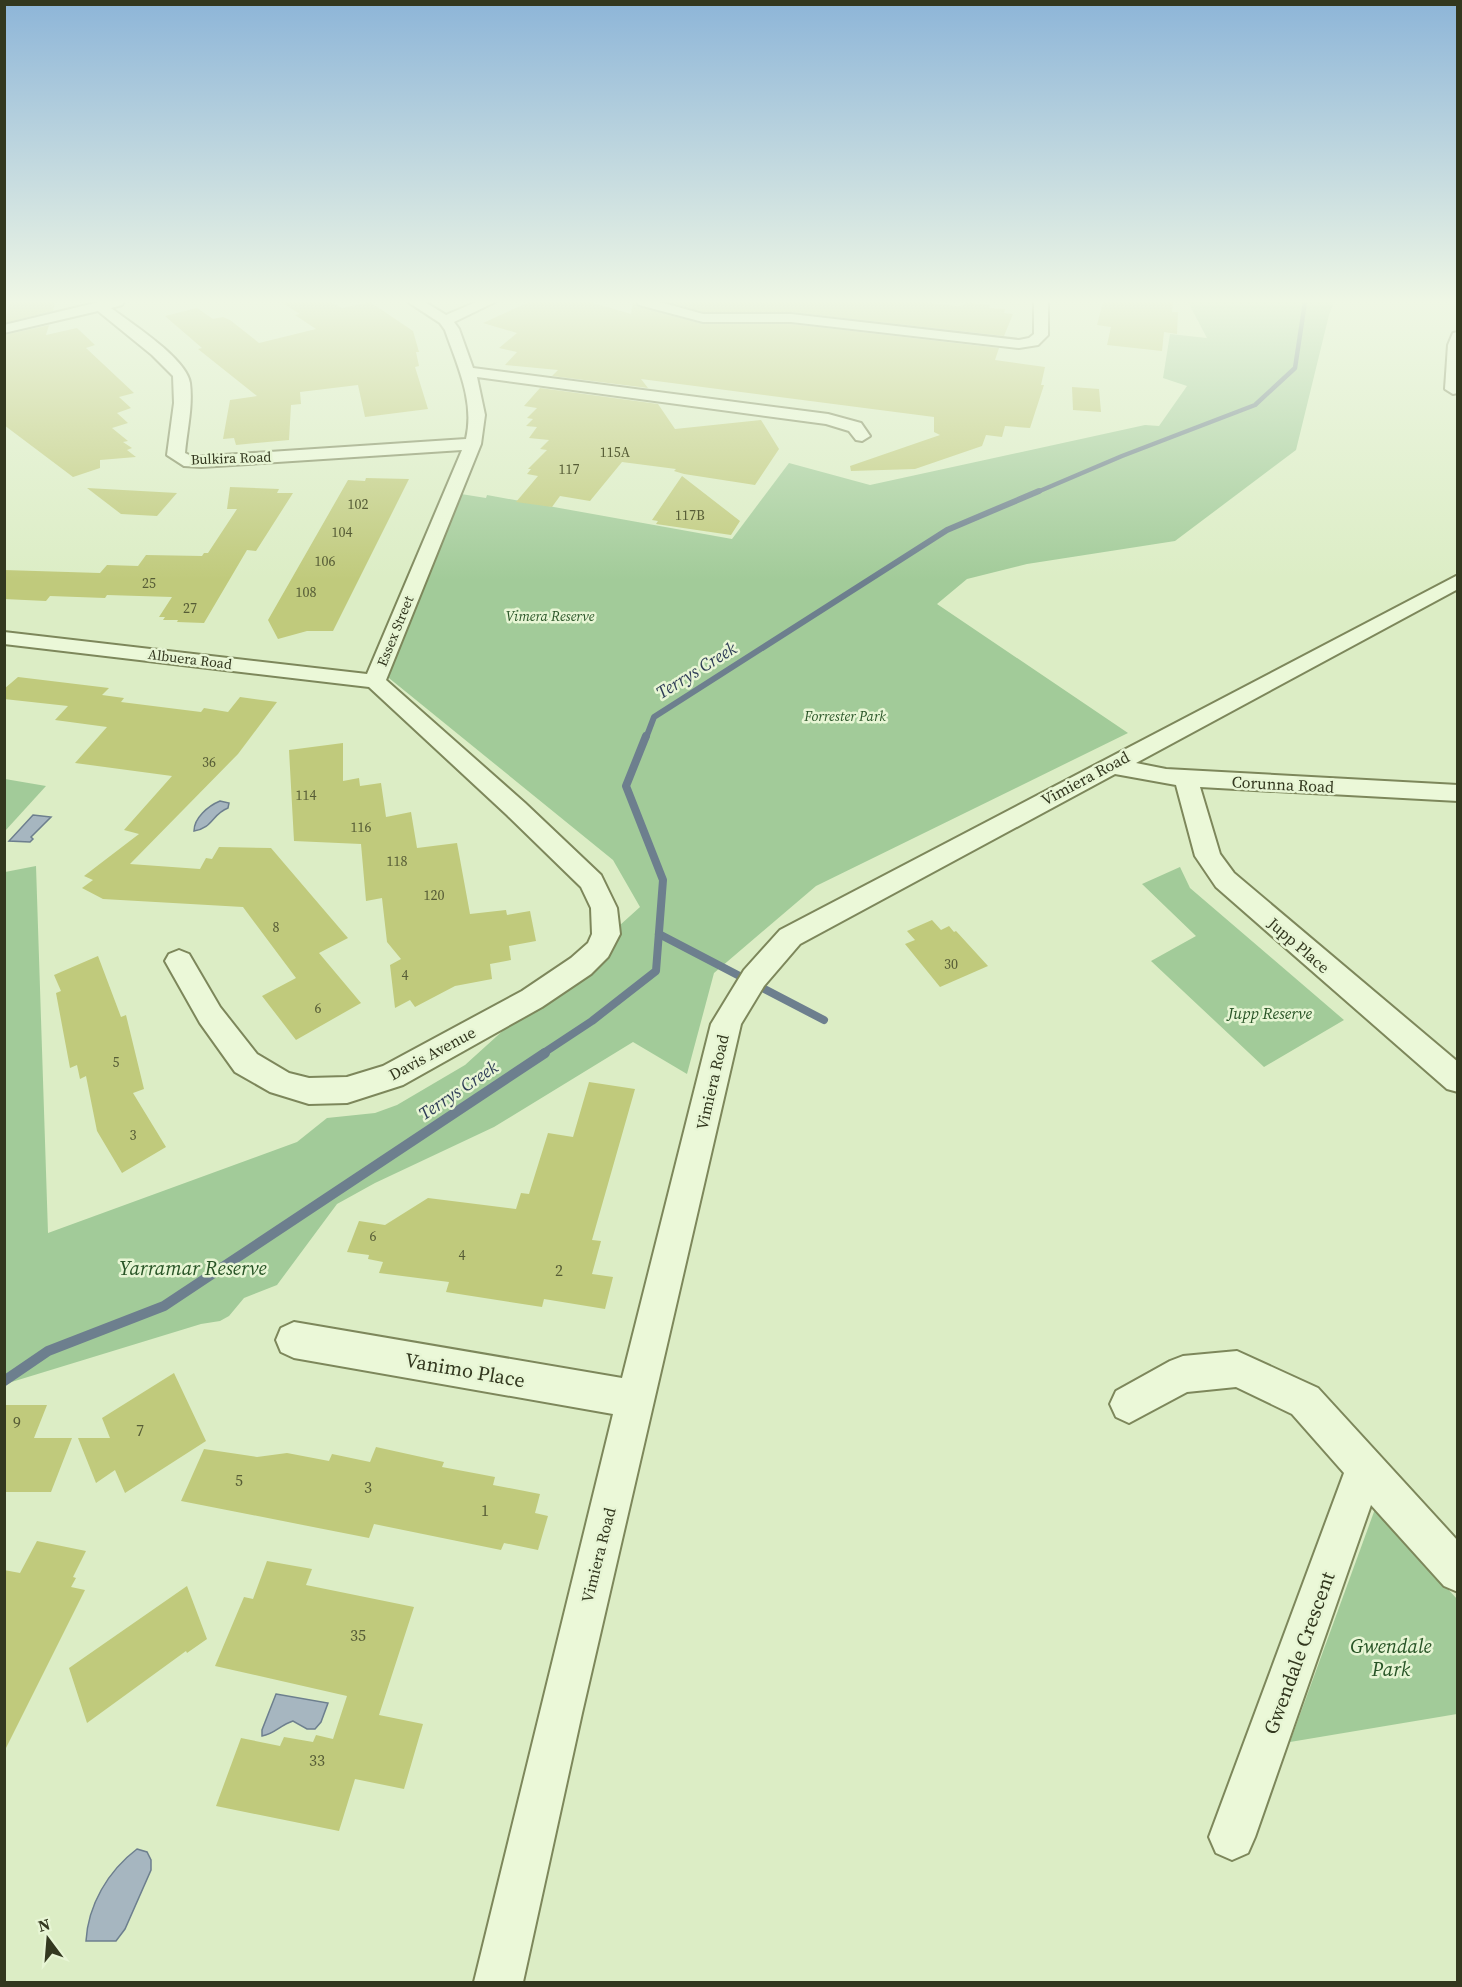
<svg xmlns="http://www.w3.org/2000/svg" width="1462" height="1987" font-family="'Source Serif 4',serif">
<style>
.green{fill:#a2cb99}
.water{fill:#a6b6c0;stroke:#6d7f8e;stroke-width:1.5}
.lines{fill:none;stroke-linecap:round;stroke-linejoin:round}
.stream-far3{stroke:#6d7f8e;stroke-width:4.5}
.stream-far2{stroke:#6d7f8e;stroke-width:6}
.stream-far1{stroke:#6d7f8e;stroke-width:8}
.stream{stroke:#6d7f8e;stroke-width:10}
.building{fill:#c0ca7c}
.minor-casing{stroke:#7d875b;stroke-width:4}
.minor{fill:#ebf8d8;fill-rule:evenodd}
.labels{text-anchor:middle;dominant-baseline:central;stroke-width:5;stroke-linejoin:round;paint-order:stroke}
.number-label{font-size:14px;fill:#565c36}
.far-street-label{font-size:14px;fill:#33381f;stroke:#e7f5d4}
.far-park-label{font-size:14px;font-style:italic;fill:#285426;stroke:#e7f5d4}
.street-label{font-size:16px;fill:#33381f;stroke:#e7f5d4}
.park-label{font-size:16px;font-style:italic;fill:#285426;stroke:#e7f5d4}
.near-number-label{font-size:16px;fill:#565c36}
.water-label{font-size:18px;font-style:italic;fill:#2f3d57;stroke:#e7f5d4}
.near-park-label{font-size:20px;font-style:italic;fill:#285426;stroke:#e7f5d4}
.near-street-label{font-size:20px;fill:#33381f;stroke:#e7f5d4}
</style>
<rect width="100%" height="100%" fill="#dcedc5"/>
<g class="green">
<polygon points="1188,302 1334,302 1329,315 1296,450 1175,541 1027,564 967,579 937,604 1128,733 816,886 714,973 687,1074 633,1042 494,1127 375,1183 337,1204 277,1285 244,1298 229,1316 220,1321 201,1324 5,1384 5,872 36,866 48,1233 297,1142 327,1118 375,1113 397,1105 465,1065 640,907 613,860 384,674 461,494 486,498 487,495 732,539 789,463 870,485 1145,425 1159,426 1187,386 1163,378 1170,334 1207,338"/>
<polygon points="5,779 46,786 5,831 4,831"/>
<polygon points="1180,867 1190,888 1344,1020 1264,1067 1151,961 1196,936 1142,884"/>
<polygon points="1375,1509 1457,1599 1457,1714 1290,1742"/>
</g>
<g class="water">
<path d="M220 801 229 803 228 808C212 814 213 828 194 831 194 818 208 806 220 801Z"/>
<polygon points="33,815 51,817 31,837 33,839 30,842 9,841"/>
<path d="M276 1694 328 1703 321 1722 315 1729H307L293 1721C280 1725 275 1734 262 1736V1730Z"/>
<path d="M137 1849 147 1852 151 1860V1870L125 1929 116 1941H86C88 1905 108 1871 137 1849Z"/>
</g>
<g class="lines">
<polyline class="stream-far3" points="1035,493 1122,456 1255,405 1295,368 1305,302"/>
<polyline class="stream-far2" points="646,738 654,717 947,530 1039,491"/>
<g class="stream-far1">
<polyline points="659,934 824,1020"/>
<polyline points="542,1054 592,1021 656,971 663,880 626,786 646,736"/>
</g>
<polyline class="stream" points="4,1381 48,1351 164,1306 545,1053"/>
</g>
<g class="building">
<polygon points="10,302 55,302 53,311 4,323"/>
<polygon points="281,302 331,302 342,308 370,302 413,331 419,352 416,352 419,366 415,367 428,409 365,417 358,385 300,392 301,404 291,405 289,440 236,445 234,438 223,439 230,400 257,396 198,349 202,348 165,316 197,308 213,319 223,317 230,320 259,343 316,329 295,315 300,314"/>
<polygon points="529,302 590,302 631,314 633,302 635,302 638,307 703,324 791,324 999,348 995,360 1045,367 1041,385 1044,385 1030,428 1005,426 1002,437 986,435 982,446 915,469 851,471 850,466 940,435 934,432 934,417 641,379 648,388 552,376 558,370 505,365 517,352 499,348 517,333 483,323"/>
<polygon points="668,302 921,302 957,306 964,305 965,302 990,305 989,308 1005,309 1004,313 1013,314 1004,336 791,312 703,312"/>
<polygon points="1103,302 1173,302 1172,312 1178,312 1177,334 1164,332 1162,351 1107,345 1111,327 1097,325"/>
<polygon points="49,325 46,335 77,328 95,345 86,348 134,393 119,397 131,408 117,413 128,423 112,428 128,441 123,442 132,448 127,450 136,457 100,460 100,468 73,477 4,425 4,335"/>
<polygon points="1072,387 1099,389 1101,412 1073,410"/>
<polygon points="540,388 658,404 675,429 761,420 779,449 755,485 684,474 674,471 676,469 622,462 590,501 560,496 552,507 516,502 538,476 527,474 531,469 528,469 547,450 540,449 549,440 529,438 537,427 526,426 533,419 527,418 537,408 524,406"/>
<polygon points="682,476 740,521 731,535 656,524 658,521 652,520"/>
<polygon points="366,478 409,479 333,631 307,631 278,639 268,620 348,480 365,481"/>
<polygon points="230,487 279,489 277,493 293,493 256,551 247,550 204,623 177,622 178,620 163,620 165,617 159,617 172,597 107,595 105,598 50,596 46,601 4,599 4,570 100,573 107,565 138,566 146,555 202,556 204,553 208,553 237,509 227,509"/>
<polygon points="87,488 177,493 157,516 121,514"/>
<polygon points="18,677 109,688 102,695 124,698 121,702 201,712 204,708 228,712 240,697 277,702 238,754 130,864 200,869 206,858 212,859 219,847 271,848 348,938 319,953 361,1003 296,1040 262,996 296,978 243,907 103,899 82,888 93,880 84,876 139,834 124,830 172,776 75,763 107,727 55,720 68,706 4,699 4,689"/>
<polygon points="343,743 343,781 359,778 360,786 381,783 386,817 411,812 417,848 457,843 470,914 506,910 507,915 530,911 536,941 509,946 511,960 490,964 492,979 455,986 415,1007 410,1000 395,1008 390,965 401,959 387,942 382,898 366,901 361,844 294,841 289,750"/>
<polygon points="932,920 941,930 949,926 954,932 956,931 988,966 940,987 905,944 915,940 907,931"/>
<polygon points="98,956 121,1017 126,1015 144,1089 133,1093 166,1147 122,1173 97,1131 86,1076 80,1079 77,1065 70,1068 56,993 61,991 54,975"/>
<polygon points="589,1082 635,1089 592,1240 601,1241 592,1274 613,1277 605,1309 544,1299 542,1307 446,1292 449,1282 379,1273 383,1262 368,1259 369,1255 347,1252 359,1221 385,1225 428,1198 516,1209 521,1193 529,1194 548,1133 573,1137"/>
<polygon points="174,1373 206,1441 125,1493 115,1470 96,1483 78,1438 110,1438 102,1418"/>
<polygon points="4,1405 47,1405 34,1438 72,1438 51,1492 4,1492"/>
<polygon points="376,1447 444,1462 442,1467 495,1477 493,1485 540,1494 535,1513 548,1516 538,1550 504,1543 501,1550 374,1524 369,1538 181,1501 204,1449 257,1457 287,1453 329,1461 332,1454 370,1462"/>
<polygon points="37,1541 86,1551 73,1577 76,1578 71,1587 85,1590 4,1752 4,1570 20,1573"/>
<polygon points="267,1561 312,1569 306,1585 414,1607 379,1715 423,1724 404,1789 355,1779 339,1831 216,1806 241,1738 280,1746 284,1737 313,1742 316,1735 333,1739 347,1696 215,1666 244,1597 253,1599"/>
<polygon points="187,1586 207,1639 187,1653 186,1651 87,1723 69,1668"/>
</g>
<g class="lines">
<defs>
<g id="minor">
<path d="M99 302H124L122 305 111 308C131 323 187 359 190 383 193 406 187 430 185 453L193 457 466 439C475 401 457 365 445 330L440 323 408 302H425L446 315 476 302H495L454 322 459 329 473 368 828 414 861 423 870 436 862 441 856 440 849 431 826 424 477 377 485 415 481 444 386 680 525 803 601 875 617 908 620 934 608 957 591 974 542 1007 403 1085 347 1103 309 1104 270 1092 235 1072 200 1023 165 961 169 954 179 950 189 954 220 1007 257 1054 289 1073 309 1078 347 1077 383 1066 522 991 571 958 588 943 592 934 591 908 581 887 507 815 369 687 4 644V632L367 674 462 450 201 467 184 466 167 455 174 403 173 376 152 355 98 311 4 333V325Z"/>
<polygon points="637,302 660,302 703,314 791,314 1019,340 1029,338 1034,334 1034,302 1048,302 1048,335 1038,345 1019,348 791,322 703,322 639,305"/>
<polygon points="1458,332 1458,393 1453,394 1445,389 1448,345 1453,333"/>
<polygon points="1458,575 1458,589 1136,763 1166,769 1458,785 1458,801 1200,787 1220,854 1234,873 1458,1062 1458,1092 1447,1089 1216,887 1195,856 1176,785 1115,774 800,944 764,986 741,1024 582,1713 523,1982 474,1982 613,1414 294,1358 281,1352 276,1340 281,1328 294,1322 622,1378 711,1024 744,970 780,930"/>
<polygon points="1237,1351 1318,1388 1458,1541 1458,1592 1444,1586 1371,1505 1255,1837 1248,1853 1232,1860 1216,1853 1209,1837 1344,1473 1292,1414 1236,1387 1187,1392 1129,1423 1116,1417 1110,1404 1116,1391 1170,1361 1183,1356"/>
</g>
</defs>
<use href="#minor" class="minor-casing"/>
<use href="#minor" class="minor"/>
</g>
<linearGradient id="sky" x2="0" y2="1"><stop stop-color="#8db5d8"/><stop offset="0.52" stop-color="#eff7e5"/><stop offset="1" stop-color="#eff7e5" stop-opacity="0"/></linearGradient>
<rect width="1462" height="580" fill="url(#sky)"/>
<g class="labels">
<g class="number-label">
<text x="615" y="452">115A</text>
<text x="569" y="469">117</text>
<text x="358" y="504">102</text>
<text x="690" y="515">117B</text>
<text x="342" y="532">104</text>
<text x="325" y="561">106</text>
<text x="149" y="583">25</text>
<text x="306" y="592">108</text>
<text x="190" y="608">27</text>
<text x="209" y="762">36</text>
<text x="306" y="795">114</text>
<text x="361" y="827">116</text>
<text x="397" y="861">118</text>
<text x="434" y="895">120</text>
<text x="276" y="927">8</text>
<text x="951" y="964">30</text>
<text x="405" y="975">4</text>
<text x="318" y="1008">6</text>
<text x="116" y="1062">5</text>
<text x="133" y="1135">3</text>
<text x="373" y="1236">6</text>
<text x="462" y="1255">4</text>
</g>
<g class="far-street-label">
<text transform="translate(231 458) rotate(-2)">Bulkira Road</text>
<text transform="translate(395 631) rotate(-68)">Essex Street</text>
<text transform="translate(190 659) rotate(7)">Albuera Road</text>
</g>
<g class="far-park-label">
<text x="550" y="616">Vimera Reserve</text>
<text x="845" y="716">Forrester Park</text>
</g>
<g class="street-label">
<text transform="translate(1085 778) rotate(-28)">Vimiera Road</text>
<text transform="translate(1283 784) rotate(3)">Corunna Road</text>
<text transform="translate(1299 945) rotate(41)">Jupp Place</text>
<text transform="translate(432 1053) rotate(-28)">Davis Avenue</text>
<text transform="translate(712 1082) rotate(-77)">Vimiera Road</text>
<text transform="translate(598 1555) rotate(-76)">Vimiera Road</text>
</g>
<g class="park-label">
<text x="1270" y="1013">Jupp Reserve</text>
</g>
<g class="near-number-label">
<text x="559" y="1270">2</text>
<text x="17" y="1422">9</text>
<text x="140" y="1430">7</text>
<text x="239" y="1480">5</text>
<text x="368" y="1487">3</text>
<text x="485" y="1510">1</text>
<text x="358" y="1635">35</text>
<text x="317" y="1760">33</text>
</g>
<g class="water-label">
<text transform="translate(696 670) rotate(-32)">Terrys Creek</text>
<text transform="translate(458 1090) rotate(-34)">Terrys Creek</text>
</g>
<g class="near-park-label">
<text x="193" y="1268">Yarramar Reserve</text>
<text x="1391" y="1646">Gwendale<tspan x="1391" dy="23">Park</tspan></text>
</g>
<g class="near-street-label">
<text transform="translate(465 1370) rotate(10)">Vanimo Place</text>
<text transform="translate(1299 1653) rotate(-70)">Gwendale Crescent</text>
</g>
</g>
<rect width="1462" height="1987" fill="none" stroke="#33381f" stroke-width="12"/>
<g transform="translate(48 1939) rotate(344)" stroke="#e7f5d4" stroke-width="4.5" paint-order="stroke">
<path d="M0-4.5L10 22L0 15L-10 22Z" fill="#33381f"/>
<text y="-9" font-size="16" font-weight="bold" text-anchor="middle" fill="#33381f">N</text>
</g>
</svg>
